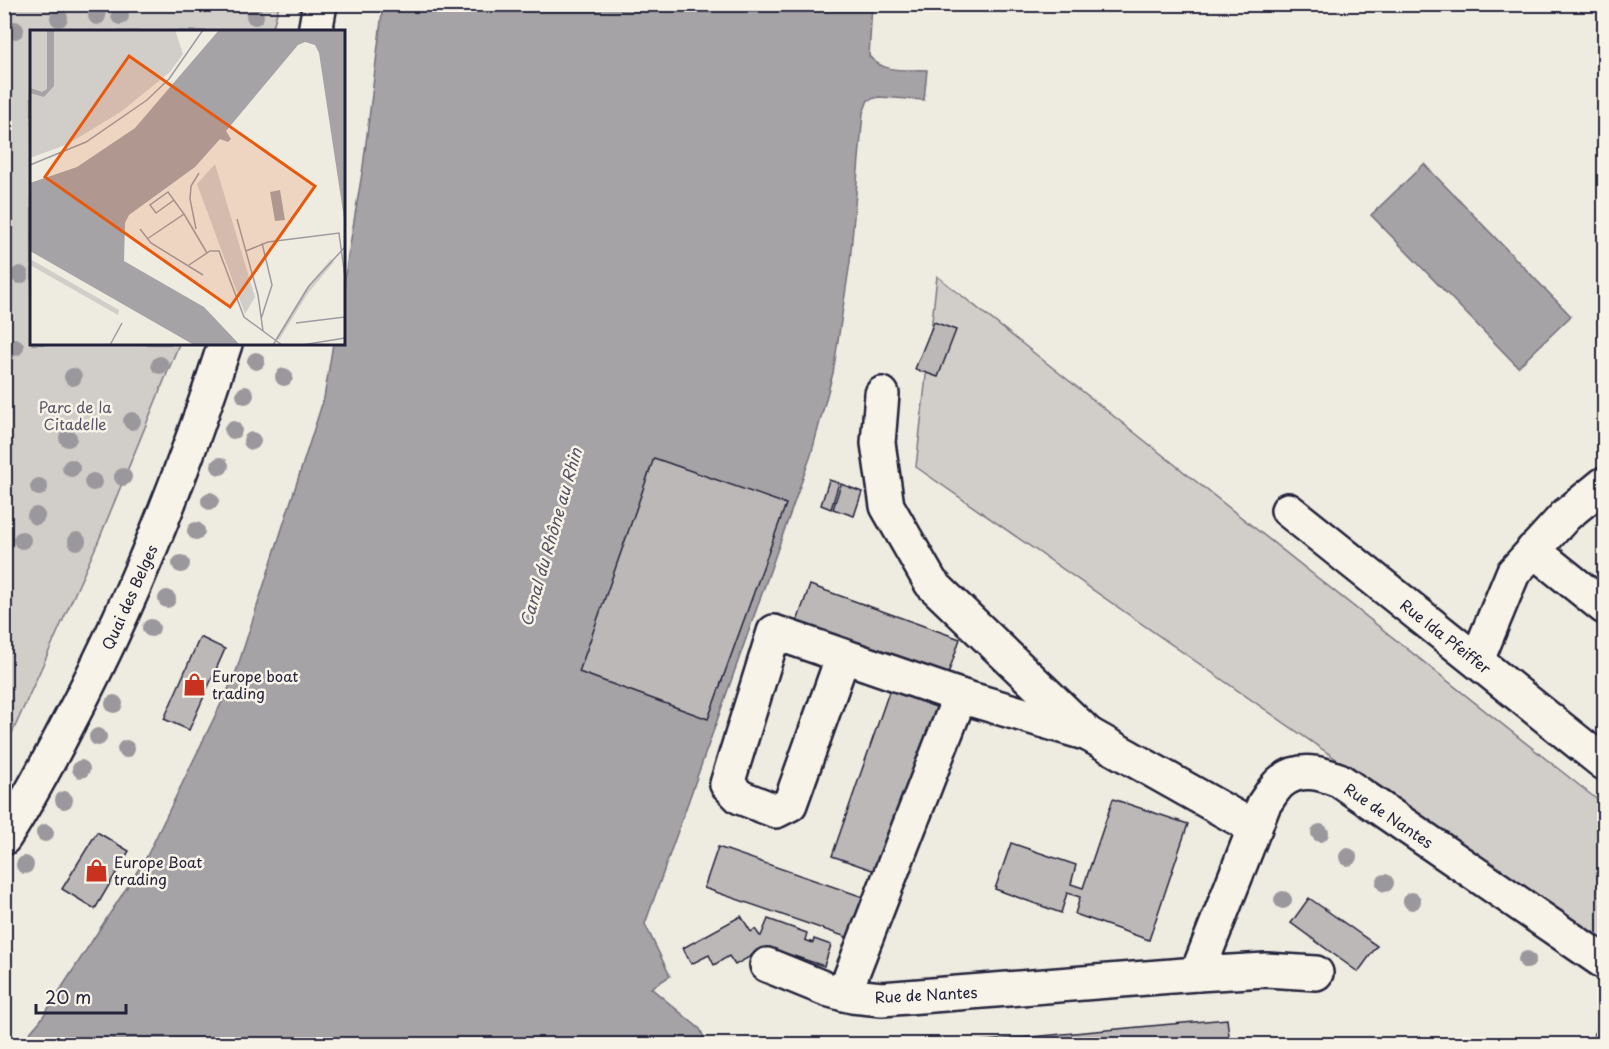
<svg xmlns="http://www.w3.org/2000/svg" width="1609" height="1049" font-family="'Playpen Sans',sans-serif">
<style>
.green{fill:#d1cdc9;stroke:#7a7882;stroke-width:1.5}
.water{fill:#a6a3a6;stroke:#716f7b;stroke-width:1.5}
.building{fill:#bbb8b7;stroke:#22223b;stroke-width:1.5}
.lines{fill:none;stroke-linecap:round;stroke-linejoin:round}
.minor-casing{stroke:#22223b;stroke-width:38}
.major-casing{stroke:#22223b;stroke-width:38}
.minor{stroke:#f7f3e8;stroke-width:33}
.major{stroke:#f7f3e8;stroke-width:33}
.tree{fill:#9b989d}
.labels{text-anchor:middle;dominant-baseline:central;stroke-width:5;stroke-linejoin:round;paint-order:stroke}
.park-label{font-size:15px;fill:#575566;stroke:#f7f3e8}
.street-label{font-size:15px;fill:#22223b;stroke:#f7f3e8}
.poi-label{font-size:15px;fill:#22223b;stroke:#f7f3e8;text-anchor:start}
.water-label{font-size:16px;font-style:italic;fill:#504f60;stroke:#f7f3e8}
.inset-road{fill:none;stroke:#9c9b9f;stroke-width:1.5}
.view{fill:#e8590c;fill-opacity:0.15;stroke:#e8590c;stroke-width:3}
.inset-edge{fill:none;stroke:#22223b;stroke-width:3}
</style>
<rect width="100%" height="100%" fill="#eeebe1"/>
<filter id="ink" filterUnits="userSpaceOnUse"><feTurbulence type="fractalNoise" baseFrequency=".0167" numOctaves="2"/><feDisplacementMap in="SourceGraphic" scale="12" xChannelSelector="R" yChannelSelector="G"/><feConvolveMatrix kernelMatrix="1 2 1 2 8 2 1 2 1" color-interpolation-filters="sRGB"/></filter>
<g filter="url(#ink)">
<g class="green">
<polygon points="5,4 279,5 272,31 32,32 32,344 179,344 98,542 5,749"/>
<polygon points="937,276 1604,805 1604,945 916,467"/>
</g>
<g class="water">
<path d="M383 5H872L869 56C884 74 906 69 927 70L924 100 879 97 868 100 863 113 850 262 833 373 811 455 645 924 670 976 651 988 700 1029 707 1044H20L40 1021 146 858 235 675 324 398 333 344H344V281L363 167Z"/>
<polygon points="1424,164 1571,316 1518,367 1371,215"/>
</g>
<g class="building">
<polygon points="934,322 956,330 938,377 915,369"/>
<polygon points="654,458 786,504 708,719 579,672"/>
<polygon points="829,480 839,483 831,509 821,505"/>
<polygon points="841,484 862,492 854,516 833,509"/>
<polygon points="810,585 960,639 946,680 795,627"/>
<polygon points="200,637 225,649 189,730 164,719"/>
<polygon points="890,689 937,705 878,872 832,856"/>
<polygon points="1113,799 1188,824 1149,940 1075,914 1080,897 1067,893 1061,913 995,889 1011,843 1076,865 1071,884 1083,888"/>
<polygon points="97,832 129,851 95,909 62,889"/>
<polygon points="718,847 869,899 855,940 704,888"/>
<polygon points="1309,898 1377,946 1358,972 1291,923"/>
<polygon points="741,916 751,932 755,929 760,936 761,936 768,919 807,933 805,940 813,943 814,939 831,945 824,966 767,947 735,965 729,956 714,965 709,955 691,964 683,948"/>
<polygon points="1604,1018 1604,1044 1594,1044 1590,1042"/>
<polygon points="1227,1019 1230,1044 953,1044 1139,1027"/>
</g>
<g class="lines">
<defs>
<g id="minor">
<polyline points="882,394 878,443 887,506 931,583 1088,734"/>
<polyline points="1288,510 1604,763"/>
<polyline points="1533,550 1604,607"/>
<polyline points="843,656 790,804 776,811 740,797 727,784 774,632 960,696 844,994"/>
<polyline points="1477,660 1513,573 1566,515 1604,484"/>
<polyline points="960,696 1088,734 1255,828"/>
<polyline points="767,965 826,989 852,996 882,999 1197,974 1266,970 1316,973"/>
<path d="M1197 974 1264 804C1269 797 1275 786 1282 781 1301 767 1320 773 1339 780L1604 962"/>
</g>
<g id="major">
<polyline points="315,32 320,4"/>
<path d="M4 838C28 801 49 761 69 722 133 601 183 474 225 344"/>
</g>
</defs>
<use href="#minor" class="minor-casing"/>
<use href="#major" class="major-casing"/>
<use href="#minor" class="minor"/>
<use href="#major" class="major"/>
</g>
<g class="tree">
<circle cx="97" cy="16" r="9"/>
<circle cx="120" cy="16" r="9"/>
<circle cx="255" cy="16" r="9"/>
<circle cx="59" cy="18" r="9"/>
<circle cx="15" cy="30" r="9"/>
<circle cx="20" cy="275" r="9"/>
<circle cx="15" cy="347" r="9"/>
<circle cx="256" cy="361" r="9"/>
<circle cx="160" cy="365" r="9"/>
<circle cx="73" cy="377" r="9"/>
<circle cx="284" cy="377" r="9"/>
<circle cx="245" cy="395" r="9"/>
<circle cx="132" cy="421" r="9"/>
<circle cx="233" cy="430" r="9"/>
<circle cx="68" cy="438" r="9"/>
<circle cx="252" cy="441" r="9"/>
<circle cx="220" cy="466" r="9"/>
<circle cx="71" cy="468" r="9"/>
<circle cx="123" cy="477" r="9"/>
<circle cx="93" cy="482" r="9"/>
<circle cx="39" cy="487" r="9"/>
<circle cx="210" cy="501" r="9"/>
<circle cx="36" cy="516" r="9"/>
<circle cx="196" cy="531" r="9"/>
<circle cx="22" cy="540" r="9"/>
<circle cx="77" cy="541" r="9"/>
<circle cx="181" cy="564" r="9"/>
<circle cx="167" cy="599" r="9"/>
<circle cx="151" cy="628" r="9"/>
<circle cx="114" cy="704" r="9"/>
<circle cx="98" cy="737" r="9"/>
<circle cx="126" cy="749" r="9"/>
<circle cx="81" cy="769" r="9"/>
<circle cx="64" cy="800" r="9"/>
<circle cx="45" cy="833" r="9"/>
<circle cx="1320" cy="833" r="9"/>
<circle cx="1348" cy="857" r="9"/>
<circle cx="25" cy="865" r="9"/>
<circle cx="1385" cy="883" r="9"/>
<circle cx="1283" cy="900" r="9"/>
<circle cx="1412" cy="901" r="9"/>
<circle cx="1527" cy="960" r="9"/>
</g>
</g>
<defs>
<symbol id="shop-bare" viewBox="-9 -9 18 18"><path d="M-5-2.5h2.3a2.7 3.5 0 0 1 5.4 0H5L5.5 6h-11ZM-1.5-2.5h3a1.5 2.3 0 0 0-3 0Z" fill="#c8321e" stroke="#f7f3e8" stroke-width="2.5" paint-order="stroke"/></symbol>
</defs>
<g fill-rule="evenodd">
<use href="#shop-bare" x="178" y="668" width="33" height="33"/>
<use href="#shop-bare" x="80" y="854" width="33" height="33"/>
</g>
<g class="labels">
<g class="park-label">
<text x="75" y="406">Parc de la<tspan x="75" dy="17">Citadelle</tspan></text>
</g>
<g class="street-label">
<text transform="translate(129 597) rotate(-66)">Quai des Belges</text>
<text transform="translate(1446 636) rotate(38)">Rue Ida Pfeiffer</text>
<text transform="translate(1389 815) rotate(34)">Rue de Nantes</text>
<text transform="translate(926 994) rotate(-3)">Rue de Nantes</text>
</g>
<g class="poi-label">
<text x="212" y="675">Europe boat<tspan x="212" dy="17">trading</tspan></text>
<text x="114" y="861">Europe Boat<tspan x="114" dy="17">trading</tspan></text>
</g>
<g class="water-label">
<text transform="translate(550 537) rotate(-74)">Canal du Rhône au Rhin</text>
</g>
</g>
<g transform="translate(30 30)">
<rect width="315" height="315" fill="#eeebe1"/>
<path d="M0 0H145L153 24 140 42 92 81 38 114 0 128ZM185 134 225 267 215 284 167 154ZM0 229 89 280 88 285 0 235ZM301 229 304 232 278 263 249 310 246 308 276 258Z" fill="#d1cdc9"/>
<path d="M17 0H24V56L14 67 0 63V58L12 62 17 59ZM189 0H315V195L289 23 285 15 275 12 268 15 196 101 201 109 198 112 190 109 165 137 99 185 95 193 94 231 174 277 210 315H164L0 221V153L47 137 105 98ZM250 160 255 190 245 191 240 162Z" fill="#a6a3a6"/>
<path class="inset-road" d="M0 135 56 112 117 70 139 49 173 0M154 184 177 223M207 189 228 265 233 301M110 199 121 213 173 245M166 199 160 169 161 156 169 143M117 209 154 184 138 162 120 175 126 183 144 170M216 221 238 212 309 203 315 247M159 235 180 221H189L214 287 252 315M231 289 242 255 232 213M266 293 315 287M80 315 92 293M243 315 279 256 315 217M272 315 315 308"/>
<path class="view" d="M99 26 285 156 200 277 15 147Z"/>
<rect width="315" height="315" class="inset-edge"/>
</g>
<rect width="1609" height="1049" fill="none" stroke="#f7f3e8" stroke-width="24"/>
<rect x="12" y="12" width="1585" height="1025" fill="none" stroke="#22223b" stroke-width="2" filter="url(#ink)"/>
<path d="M36 1004v9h90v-9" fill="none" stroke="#22223b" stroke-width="3"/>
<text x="45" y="1004" font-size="18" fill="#22223b" stroke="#f7f3e8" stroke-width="4.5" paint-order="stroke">20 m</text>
</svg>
